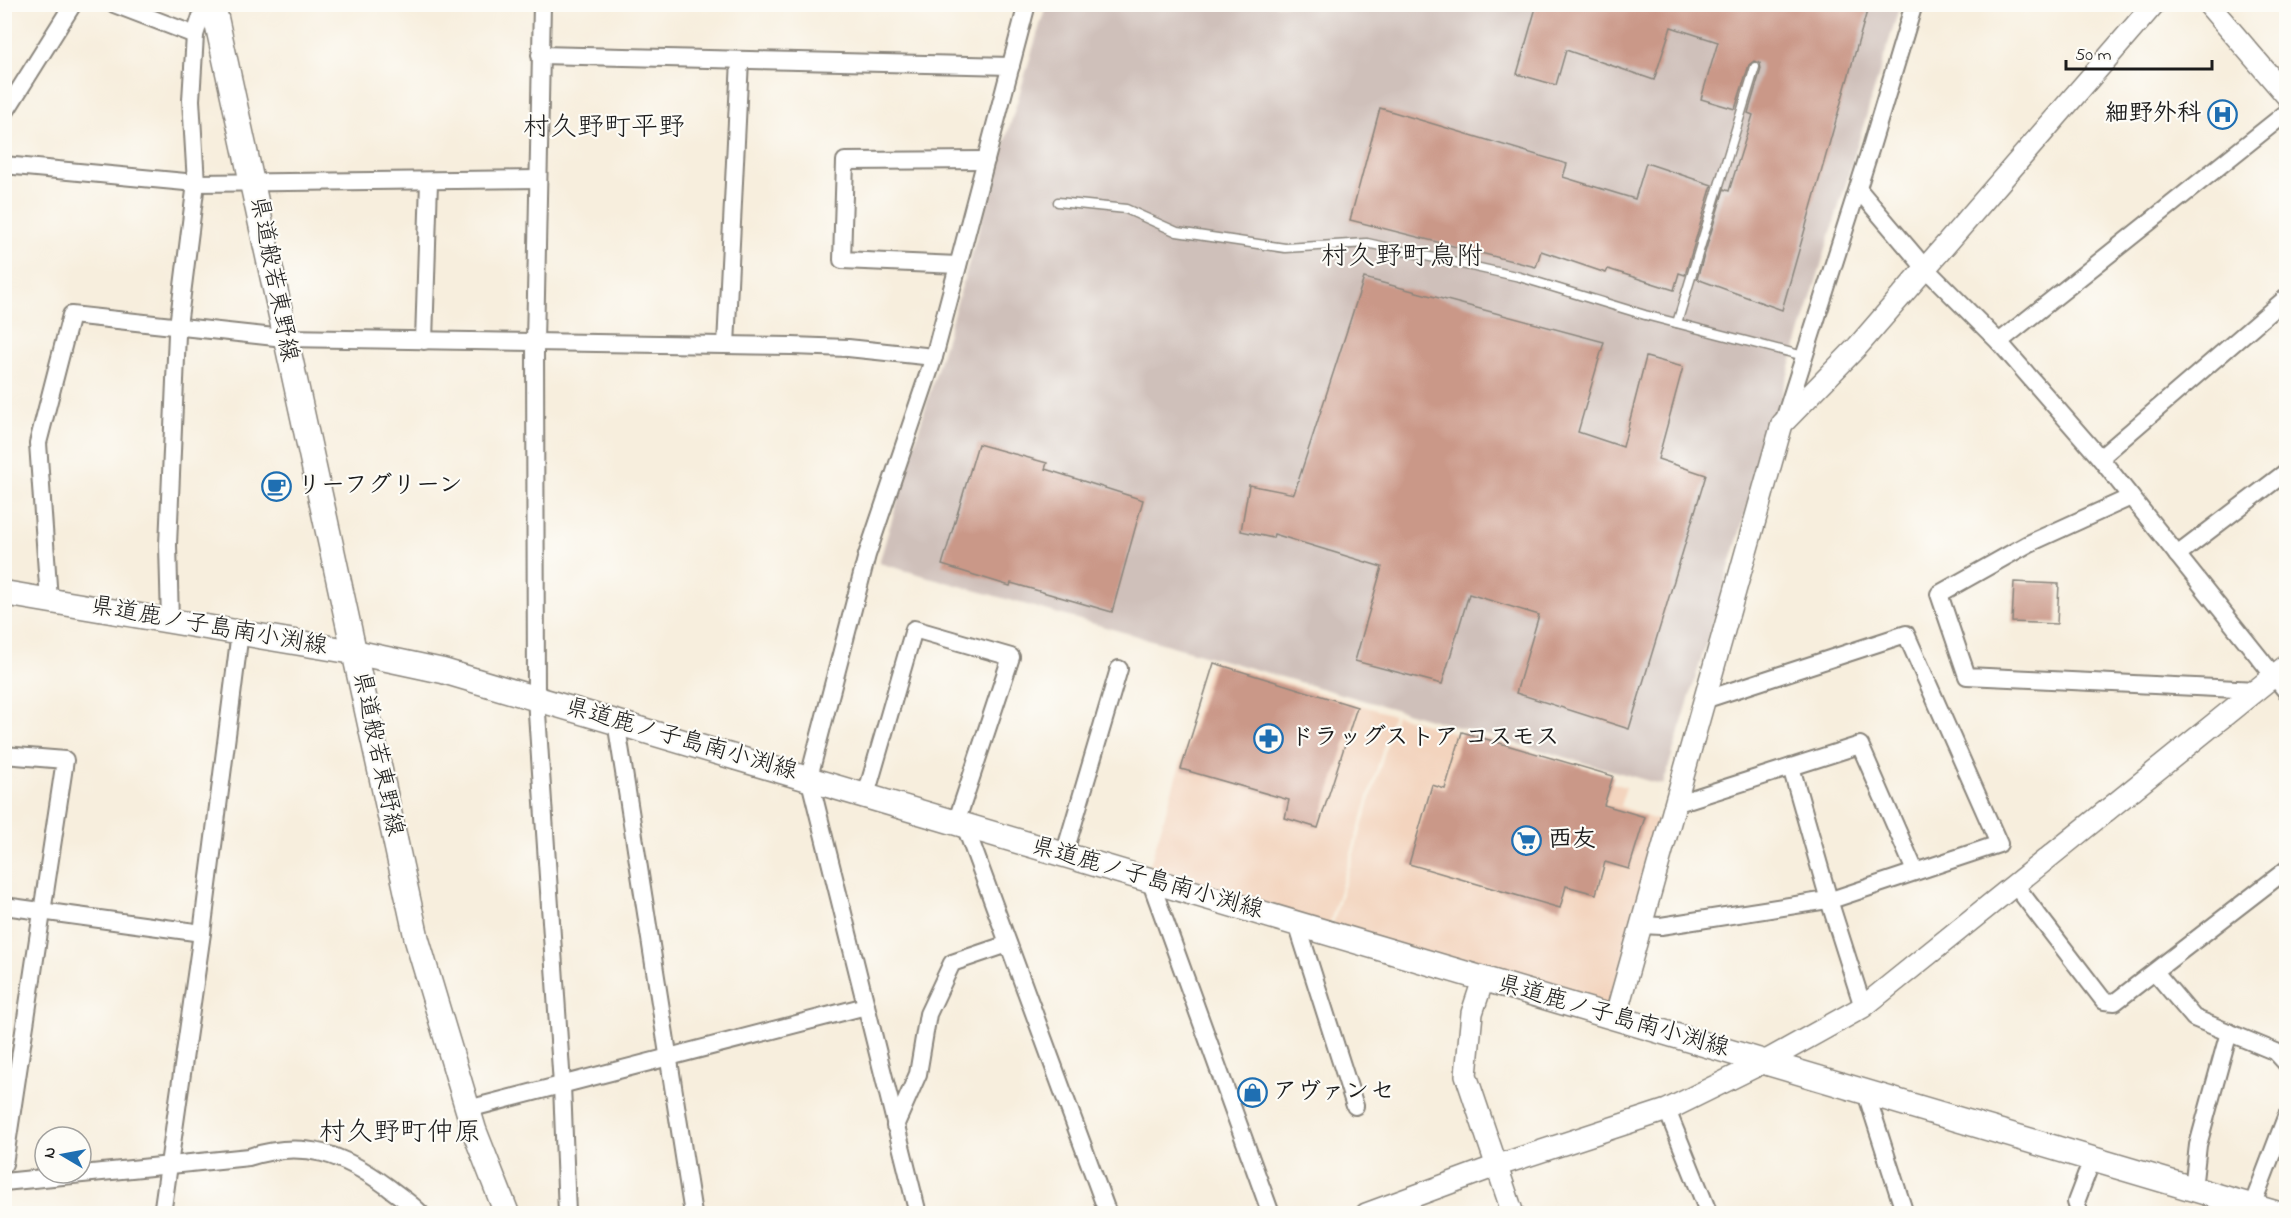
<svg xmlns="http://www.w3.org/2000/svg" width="2291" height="1218" font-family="'Indie Flower','Klee One',sans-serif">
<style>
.built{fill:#f3d4be}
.industrial{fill:#cfc0ba}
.building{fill:#ca9888}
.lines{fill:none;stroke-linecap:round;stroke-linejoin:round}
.service-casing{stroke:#8a857c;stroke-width:11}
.minor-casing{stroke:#8a857c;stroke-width:20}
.tertiary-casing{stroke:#8a857c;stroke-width:24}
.secondary-casing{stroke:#8a857c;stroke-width:27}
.service{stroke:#fff;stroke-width:8}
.minor{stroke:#fff;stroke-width:16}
.tertiary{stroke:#fff;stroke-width:21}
.secondary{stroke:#fff;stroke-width:24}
.labels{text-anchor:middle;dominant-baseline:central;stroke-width:4.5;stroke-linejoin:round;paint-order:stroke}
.poi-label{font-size:24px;font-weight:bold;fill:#1c1c1c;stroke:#fdfcf7;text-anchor:start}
.street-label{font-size:24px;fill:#1c1c1c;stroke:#fdfcf7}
.quarter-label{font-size:27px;fill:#1c1c1c;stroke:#fdfcf7}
</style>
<rect width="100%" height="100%" fill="#fdfcf7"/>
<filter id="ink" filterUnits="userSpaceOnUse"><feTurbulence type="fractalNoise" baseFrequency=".0167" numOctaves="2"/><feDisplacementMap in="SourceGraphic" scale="12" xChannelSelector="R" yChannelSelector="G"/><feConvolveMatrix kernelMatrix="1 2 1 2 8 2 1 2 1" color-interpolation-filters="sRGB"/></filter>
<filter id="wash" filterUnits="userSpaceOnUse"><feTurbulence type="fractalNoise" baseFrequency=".008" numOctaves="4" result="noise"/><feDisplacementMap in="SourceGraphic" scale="24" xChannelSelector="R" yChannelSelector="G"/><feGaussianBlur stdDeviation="1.35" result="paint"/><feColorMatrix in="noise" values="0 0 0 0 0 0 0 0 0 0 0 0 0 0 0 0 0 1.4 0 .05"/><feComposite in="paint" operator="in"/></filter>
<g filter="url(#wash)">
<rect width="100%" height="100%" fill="#f7eedd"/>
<g class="built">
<polygon points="1211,660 1393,715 1328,929 1147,875"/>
<polygon points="1396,715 1626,787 1620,806 1663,823 1609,1010 1331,930"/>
</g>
<polygon class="industrial" points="1046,5 1900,5 1663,785 879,563"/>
<g id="blocks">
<g class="building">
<polygon points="1537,4 1869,4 1782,310 1697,279 1724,189 1729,191 1753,115 1748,113 1761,69 1760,63 1754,61 1749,65 1735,109 1701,99 1718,42 1671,27 1654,80 1566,50 1556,85 1517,74"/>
<polygon points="1380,108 1567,164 1563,177 1635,199 1646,163 1712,185 1685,275 1679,273 1674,290 1608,269 1606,273 1541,251 1536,267 1350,220"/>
<polygon points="1364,278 1604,342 1578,432 1623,447 1646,357 1683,367 1658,459 1706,475 1629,729 1516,693 1539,615 1469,594 1442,684 1355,661 1382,567 1274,534 1273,538 1241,531 1249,485 1294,494"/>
<polygon points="978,444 1047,463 1045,469 1143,500 1112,612 1011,583 1010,586 942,565"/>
<polygon points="2014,582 2059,584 2057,624 2012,622"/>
<polygon points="1214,663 1357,707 1318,828 1285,818 1289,800 1181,769"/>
<polygon points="1462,732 1613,776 1604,805 1645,817 1629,869 1605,862 1596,894 1566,886 1560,908 1409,864 1432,785 1445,789"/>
</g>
</g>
</g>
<g filter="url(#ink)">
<use href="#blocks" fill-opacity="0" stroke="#8a857c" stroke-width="1.5"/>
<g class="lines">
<defs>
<g id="service">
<polyline points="1058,202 1126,209 1177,232 1285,248 1367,243 1520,277 1645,315 1804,356"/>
<polyline points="1677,323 1755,67"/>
</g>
<g id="minor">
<polyline points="114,4 195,35"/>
<polyline points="542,4 535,343 536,698 562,1085 567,1214"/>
<polyline points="540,55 1011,66"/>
<polyline points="4,114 73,4"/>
<polyline points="4,165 196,183 538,179"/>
<polyline points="1858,189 1925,268 1999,342 2100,458 2286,691"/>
<polyline points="958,265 842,260 845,161 986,160"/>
<polyline points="424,341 429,181"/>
<polyline points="1999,342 2286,113"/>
<polyline points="726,345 740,60"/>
<polyline points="1784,420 1871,147 1914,4"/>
<polyline points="2100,458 2286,298"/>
<polyline points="2131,497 2028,544 1939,594 1967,676 2257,690"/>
<polyline points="2177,555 2286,472"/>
<polyline points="49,600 38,443 71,315 284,338 792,346 848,348 934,357"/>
<polyline points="170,621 168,545 177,334 196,183 191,100 195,35 205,4"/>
<polyline points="616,721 693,1214"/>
<polyline points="4,755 65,760 4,1164"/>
<polyline points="1791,767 1829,900 1863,1007"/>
<polyline points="866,795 914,629 1011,657 956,823"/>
<polyline points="1675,804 1860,745 1915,871"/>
<polyline points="965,826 1108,1214"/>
<polyline points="1064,855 1119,669"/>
<polyline points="1150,880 1271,1214"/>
<polyline points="2015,885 2104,1001 2115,1002 2286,870"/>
<polyline points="4,906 202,933"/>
<polyline points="1297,924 1355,1106"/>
<polyline points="1641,925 1661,926 1834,899 1999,844 1906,634 1704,700"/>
<polyline points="2155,972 2194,1018 2276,1052 2286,1063"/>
<polyline points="1866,1093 1905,1214"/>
<polyline points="468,1109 866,1006"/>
<polyline points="1667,1110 1709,1214"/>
<polyline points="895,1126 918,1074 928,1014 952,963 1008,944"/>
<path d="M4 1182 249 1157C304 1139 343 1154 388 1187 399 1196 411 1203 421 1214"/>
<polyline points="2193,1189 2198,1145 2229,1032"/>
<polyline points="2252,1206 2286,1117"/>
<polyline points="162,1214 202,933 240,632"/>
<polyline points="918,1214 809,777 867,555 934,357 1027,4"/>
<polyline points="2080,1214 2076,1202 2092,1160"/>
</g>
<g id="tertiary">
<polyline points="2208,4 2286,95"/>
<polyline points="1483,980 1472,1013 1466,1075 1513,1214"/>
<polyline points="1615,1018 1782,424 1858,346 2154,4"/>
<polyline points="1366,1214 1496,1166 1667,1110 1766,1061 1863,1007 2286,666"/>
</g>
<g id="secondary">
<polyline points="213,4 417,940 474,1130 507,1214"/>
<polyline points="4,593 354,652 443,671 2278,1214"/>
</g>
</defs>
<use href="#service" class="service-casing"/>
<use href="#minor" class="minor-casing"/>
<use href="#tertiary" class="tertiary-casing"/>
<use href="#secondary" class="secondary-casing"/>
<use href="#service" class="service"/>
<use href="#minor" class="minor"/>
<use href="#tertiary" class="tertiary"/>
<use href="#secondary" class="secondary"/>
</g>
</g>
<defs>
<symbol id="hospital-ring" viewBox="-11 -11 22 22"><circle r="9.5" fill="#fdfcf7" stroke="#1f6fb2" stroke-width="1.5"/><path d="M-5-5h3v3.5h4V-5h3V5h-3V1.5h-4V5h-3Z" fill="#1f6fb2"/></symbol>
<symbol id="cafe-ring" viewBox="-11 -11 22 22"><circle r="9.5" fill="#fdfcf7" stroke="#1f6fb2" stroke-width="1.5"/><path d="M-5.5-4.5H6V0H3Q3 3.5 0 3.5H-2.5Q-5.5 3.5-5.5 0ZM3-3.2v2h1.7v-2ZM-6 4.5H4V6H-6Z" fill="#1f6fb2"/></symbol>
<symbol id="pharmacy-ring" viewBox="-11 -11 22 22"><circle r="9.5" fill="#fdfcf7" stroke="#1f6fb2" stroke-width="1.5"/><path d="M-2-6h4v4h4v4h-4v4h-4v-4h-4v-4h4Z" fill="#1f6fb2"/></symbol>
<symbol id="supermarket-ring" viewBox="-11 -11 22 22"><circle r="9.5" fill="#fdfcf7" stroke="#1f6fb2" stroke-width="1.5"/><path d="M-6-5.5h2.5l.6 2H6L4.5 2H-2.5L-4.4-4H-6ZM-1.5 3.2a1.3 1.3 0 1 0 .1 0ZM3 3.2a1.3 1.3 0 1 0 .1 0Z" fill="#1f6fb2"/></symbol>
<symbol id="shop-ring" viewBox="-11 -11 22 22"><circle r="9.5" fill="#fdfcf7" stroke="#1f6fb2" stroke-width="1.5"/><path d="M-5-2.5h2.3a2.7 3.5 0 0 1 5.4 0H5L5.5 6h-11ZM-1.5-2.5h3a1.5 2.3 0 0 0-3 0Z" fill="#1f6fb2"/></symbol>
</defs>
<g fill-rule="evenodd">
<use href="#hospital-ring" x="2206" y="98" width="33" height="33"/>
<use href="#cafe-ring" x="260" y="470" width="33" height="33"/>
<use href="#pharmacy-ring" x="1252" y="722" width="33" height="33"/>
<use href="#supermarket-ring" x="1510" y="824" width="33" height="33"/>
<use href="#shop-ring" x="1236" y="1076" width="33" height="33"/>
</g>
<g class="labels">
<g class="poi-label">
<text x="2201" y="114" text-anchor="end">細野外科</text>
<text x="297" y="486">リーフグリーン</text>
<text x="1290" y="738">ドラッグストア コスモス</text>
<text x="1548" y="840">西友</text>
<text x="1273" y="1092">アヴァンセ</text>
</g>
<g class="street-label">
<text transform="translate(273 279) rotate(79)">県道般若東野線</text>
<text transform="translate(209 627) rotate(10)">県道鹿ノ子島南小渕線</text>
<text transform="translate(681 740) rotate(16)">県道鹿ノ子島南小渕線</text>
<text transform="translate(377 754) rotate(78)">県道般若東野線</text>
<text transform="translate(1147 879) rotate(16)">県道鹿ノ子島南小渕線</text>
<text transform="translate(1613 1017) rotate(16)">県道鹿ノ子島南小渕線</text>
</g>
<g class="quarter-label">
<text x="604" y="128">村久野町平野</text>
<text x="1402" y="257">村久野町鳥附</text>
<text x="400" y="1133">村久野町仲原</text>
</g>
</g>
<rect width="2291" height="1218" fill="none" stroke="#fdfcf7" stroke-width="24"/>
<g transform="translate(63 1155) rotate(280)"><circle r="28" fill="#fdfcf7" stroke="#a3a29f" stroke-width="1.5"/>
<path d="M0-4.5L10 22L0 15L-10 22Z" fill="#1f6fb2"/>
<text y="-9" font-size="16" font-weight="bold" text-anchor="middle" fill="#1c1c1c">N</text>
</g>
<path d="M2066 60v9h146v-9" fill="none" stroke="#1c1c1c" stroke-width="3"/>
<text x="2075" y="60" font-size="18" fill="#1c1c1c" stroke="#fdfcf7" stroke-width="4.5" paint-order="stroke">50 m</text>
</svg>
